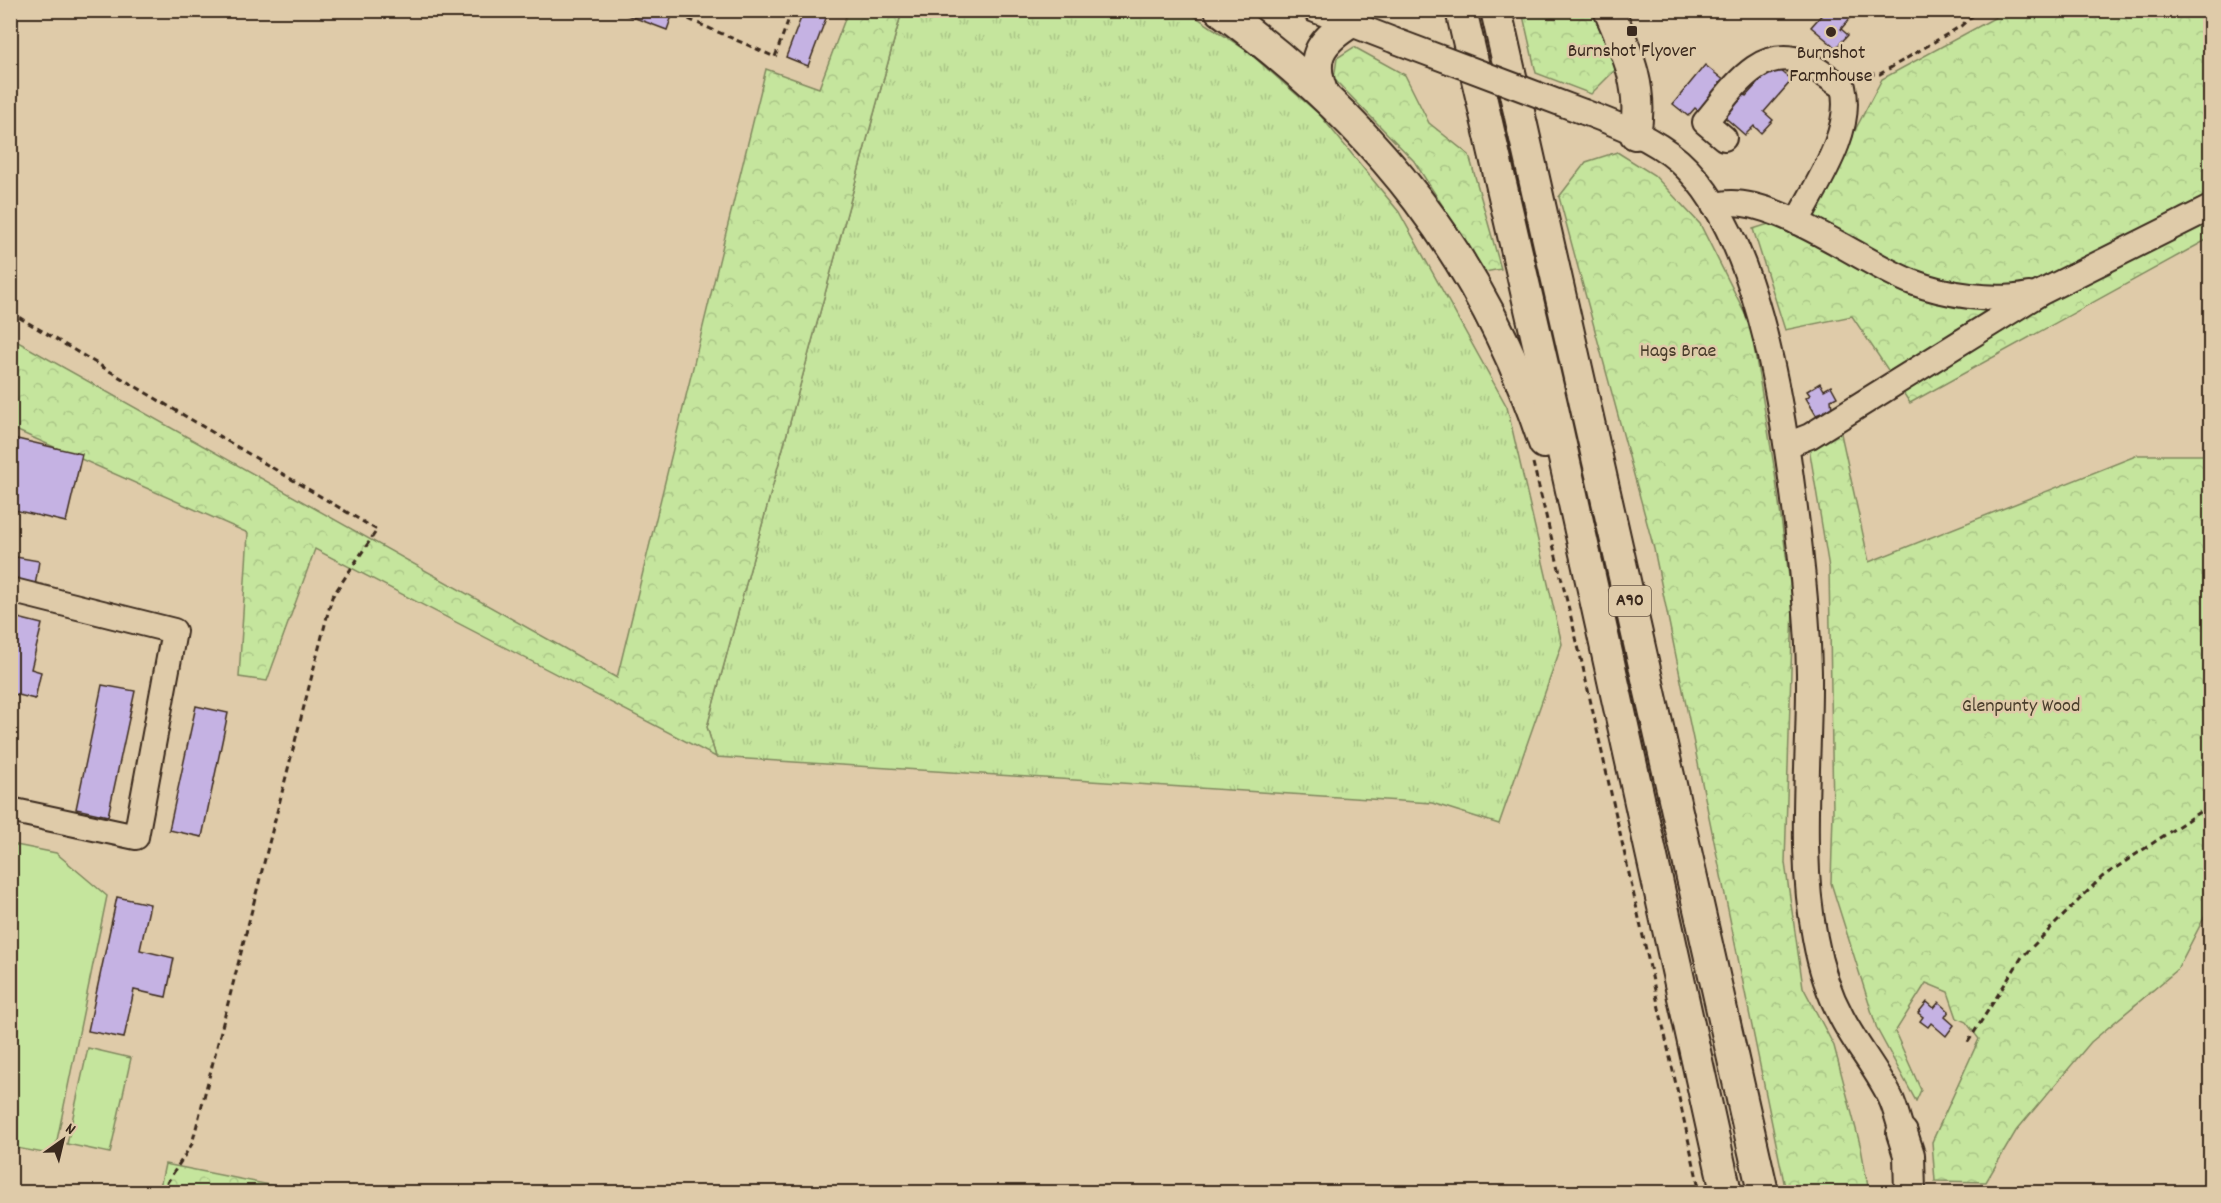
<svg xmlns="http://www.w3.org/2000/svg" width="2221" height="1203" font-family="Dekko,sans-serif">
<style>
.grass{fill:url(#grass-tufts);stroke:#80885e;stroke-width:1.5}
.forest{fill:url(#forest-crowns);stroke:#80885e;stroke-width:1.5}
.park{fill:#c5e59d;stroke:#80885e;stroke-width:1.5}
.building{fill:#c5b2e3;stroke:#3b2a1e;stroke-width:1.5}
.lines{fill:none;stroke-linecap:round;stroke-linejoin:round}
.minor-casing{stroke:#3b2a1e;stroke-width:28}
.major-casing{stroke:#3b2a1e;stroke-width:34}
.path{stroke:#3b2a1e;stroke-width:3;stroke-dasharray:6 4.5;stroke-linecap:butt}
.minor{stroke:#dfcba9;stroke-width:24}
.major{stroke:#dfcba9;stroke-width:30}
.minor-bridge-casing{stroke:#3b2a1e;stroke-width:28;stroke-linecap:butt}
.minor-bridge{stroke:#dfcba9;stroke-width:24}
.poi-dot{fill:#3b2a1e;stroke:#dfcba9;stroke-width:2}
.labels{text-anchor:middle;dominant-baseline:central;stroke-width:5;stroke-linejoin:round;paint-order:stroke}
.shield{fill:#dfcba9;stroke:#6c5a48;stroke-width:1.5}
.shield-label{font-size:18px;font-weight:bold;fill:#3b2a1e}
.poi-label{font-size:20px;fill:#3b2a1e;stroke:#dfcba9}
.park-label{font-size:20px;fill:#493d2b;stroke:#dfcba9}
</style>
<defs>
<pattern id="grass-tufts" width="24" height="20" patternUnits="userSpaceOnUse" patternTransform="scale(1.5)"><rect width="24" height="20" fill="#c5e59d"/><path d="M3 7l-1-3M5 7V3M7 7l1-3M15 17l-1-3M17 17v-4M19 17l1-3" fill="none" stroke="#aac587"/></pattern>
<pattern id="forest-crowns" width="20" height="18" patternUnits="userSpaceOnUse" patternTransform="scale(1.5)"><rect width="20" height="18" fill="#c5e59d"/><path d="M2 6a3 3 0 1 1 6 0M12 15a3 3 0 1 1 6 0" fill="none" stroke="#aac587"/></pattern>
</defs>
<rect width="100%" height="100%" fill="#dfcba9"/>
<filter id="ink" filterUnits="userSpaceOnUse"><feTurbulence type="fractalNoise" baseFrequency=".0167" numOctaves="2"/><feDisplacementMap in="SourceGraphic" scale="12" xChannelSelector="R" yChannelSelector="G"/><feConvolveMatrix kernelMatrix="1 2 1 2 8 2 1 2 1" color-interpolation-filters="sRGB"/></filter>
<g filter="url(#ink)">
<polygon class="grass" points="902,11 1187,11 1246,50 1320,115 1399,212 1507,407 1562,644 1499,824 1432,803 716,757 707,727"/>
<g class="forest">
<polygon points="848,11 902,11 707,727 716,757 315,549 267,681 239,677 248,533 11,428 11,338 617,678 766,69 819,88"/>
<polygon points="1522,11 1597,11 1620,65 1591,94 1536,73"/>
<polygon points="2007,11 2210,11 2210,238 1910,403 1852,316 1785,330 1753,229 1813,210 1882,79"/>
<polygon points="1354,47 1405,75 1429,123 1469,155 1501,269 1485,272 1414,161 1334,79 1337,58"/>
<polygon points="1617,152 1654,175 1700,224 1750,323 1774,466 1793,606 1785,863 1803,987 1834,1046 1861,1148 1869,1192 1786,1192 1654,549 1559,197 1586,162"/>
<polygon points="1840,429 1869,562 2138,455 2210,455 2210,906 2177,970 2091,1042 2016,1131 1986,1182 1935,1181 1932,1142 1979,1039 1966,1022 1957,1018 1948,992 1926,983 1895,1032 1921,1090 1916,1101 1877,1029 1831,883 1833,812 1829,568 1809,447"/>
<polygon points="165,1164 305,1192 159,1192"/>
</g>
<g class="park">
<polygon points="11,844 56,853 107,896 54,1155 11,1147"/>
<polygon points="88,1048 131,1058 110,1153 67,1144"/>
</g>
<g class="building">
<polygon points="614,10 659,10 672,16 667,30"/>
<polygon points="804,10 829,10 808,66 786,57"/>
<polygon points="1826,10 1837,10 1841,14 1844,10 1857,10 1841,29 1848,35 1836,48 1811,27"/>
<polygon points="1705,65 1726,82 1701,113 1695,108 1688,116 1673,104"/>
<polygon points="1774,65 1792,80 1764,112 1773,120 1761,133 1754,126 1745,135 1721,114 1741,92 1746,96"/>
<polygon points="1820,383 1824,390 1831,386 1837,397 1831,400 1832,409 1816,415 1806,398 1810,395 1807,391"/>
<polygon points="13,438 82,454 66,522 10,509"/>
<polygon points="10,556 39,561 35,586 10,581"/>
<polygon points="10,616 42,624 31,669 41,672 35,699 10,693"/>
<polygon points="102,685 135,691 108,816 76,809"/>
<polygon points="196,706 228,713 202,837 169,830"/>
<polygon points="117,897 150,904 140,950 174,958 166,997 134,990 124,1038 88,1031"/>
<polygon points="1927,1002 1934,1008 1939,1002 1949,1011 1945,1017 1954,1025 1946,1036 1931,1023 1928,1027 1920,1021 1923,1017 1918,1013"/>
</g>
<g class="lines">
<defs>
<g id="minor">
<polyline points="1315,10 1393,40"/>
<path d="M1584 112C1616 124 1653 138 1679 161 1756 230 1780 395 1793 493 1801 553 1808 612 1809 673 1810 760 1798 852 1815 938 1820 966 1829 994 1842 1018 1857 1047 1879 1072 1892 1101 1896 1111 1899 1122 1902 1133"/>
<path d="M1724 138 1705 122C1731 92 1758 44 1804 62 1817 68 1831 80 1843 87 1854 131 1817 183 1797 222"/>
<path d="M1714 206C1764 187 1863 264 1912 282 1946 295 1994 302 2029 295"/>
<polyline points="1787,445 1810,436 2040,293 2210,208"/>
<polyline points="10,590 174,631 136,837 10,810"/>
</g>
<g id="major">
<path d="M1220 10C1377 125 1482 257 1544 443"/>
<polyline points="1461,10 1552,404 1726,1192"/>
<polyline points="1496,10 1763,1192"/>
<path d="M1609 10C1627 52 1644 88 1635 134"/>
<path d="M1323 94C1309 59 1319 42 1350 23"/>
<polyline points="1902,1133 1909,1155 1910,1192"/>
</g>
</defs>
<use href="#minor" class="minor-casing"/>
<use href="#major" class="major-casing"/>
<g class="path">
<polyline points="679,15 775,57 792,10"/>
<polyline points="1858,74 1880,74 1961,26 1979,10"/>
<polyline points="10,312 377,530 332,597 192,1144 161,1192"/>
<polyline points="1533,463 1580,654 1700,1192"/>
<polyline points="1968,1042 2022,957 2102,877 2210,805"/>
</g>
<use href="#minor" class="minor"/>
<use href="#major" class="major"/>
<defs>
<polyline id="minor-bridge" points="1393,40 1584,112"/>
</defs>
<use href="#minor-bridge" class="minor-bridge-casing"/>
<use href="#minor-bridge" class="minor-bridge"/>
</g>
</g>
<g class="poi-dot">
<rect x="1626" y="25" width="12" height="12" rx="3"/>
<circle cx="1831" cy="32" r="6"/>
</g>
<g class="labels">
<rect class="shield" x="1609" y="586" width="42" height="30" rx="4.5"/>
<g class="shield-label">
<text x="1630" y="601">A90</text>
</g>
<g class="poi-label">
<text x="1632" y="52">Burnshot Flyover</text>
<text x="1831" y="54">Burnshot<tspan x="1831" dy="23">Farmhouse</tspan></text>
</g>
<g class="park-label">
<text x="1678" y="352">Hags Brae</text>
<text x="2021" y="707">Glenpunty Wood</text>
</g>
</g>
<rect width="2221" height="1203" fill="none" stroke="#dfcba9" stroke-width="36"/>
<rect x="18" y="18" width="2185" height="1167" fill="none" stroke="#3b2a1e" stroke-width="2" filter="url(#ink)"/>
<g transform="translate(63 1140) rotate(34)" stroke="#dfcba9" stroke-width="4.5" paint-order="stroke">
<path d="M0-4.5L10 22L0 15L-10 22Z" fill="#3b2a1e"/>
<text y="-9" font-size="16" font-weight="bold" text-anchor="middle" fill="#3b2a1e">N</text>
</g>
</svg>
